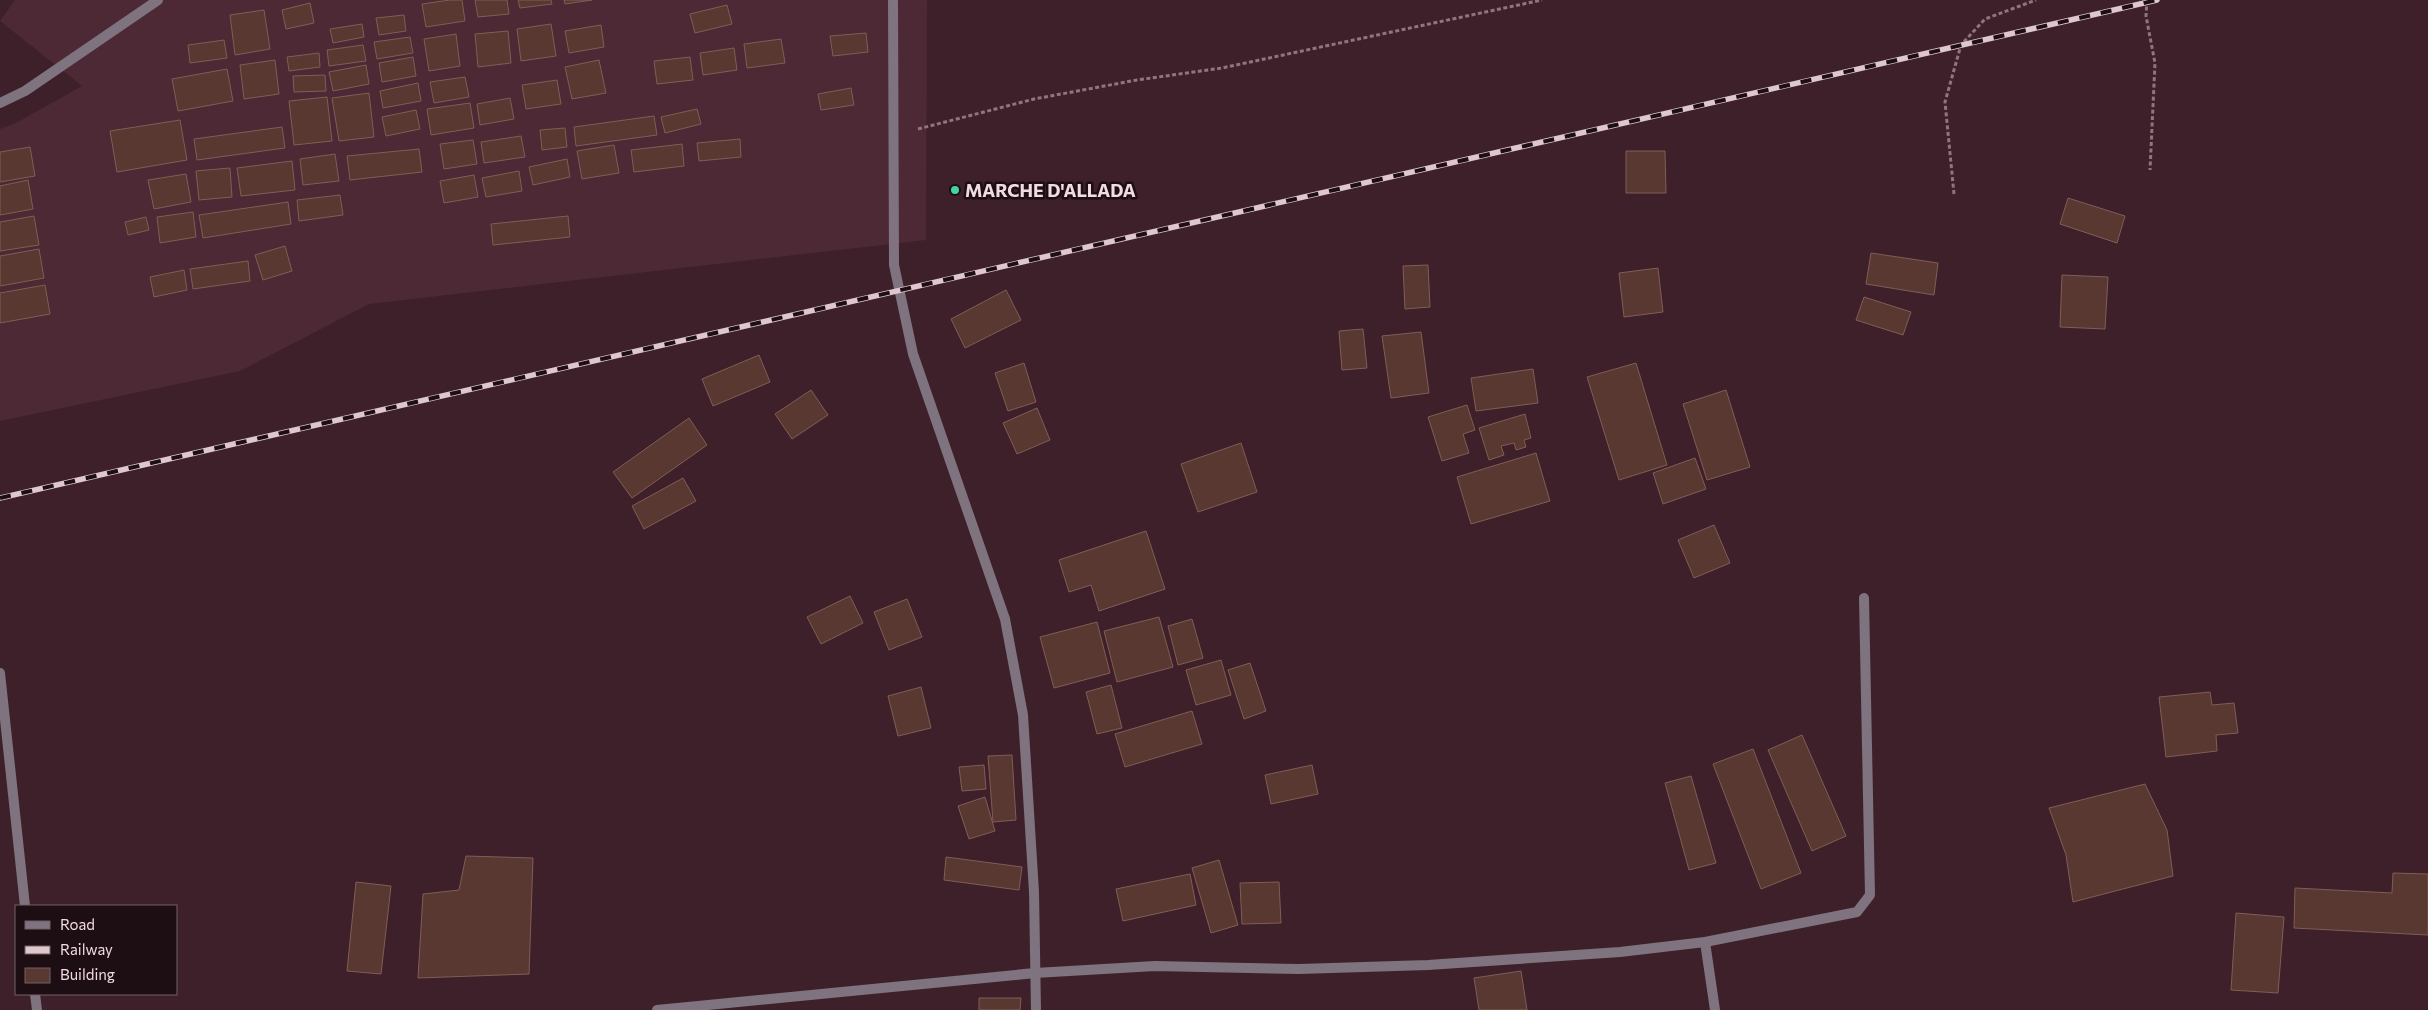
<svg xmlns="http://www.w3.org/2000/svg" width="2428" height="1010" font-family="Commissioner,sans-serif">
<style>
.built{fill:#4d2835}
.building{fill:#593831;stroke:#815d55}
.lines{fill:none;stroke-linecap:round;stroke-linejoin:round}
.path{stroke:#8f757d;stroke-width:3;stroke-dasharray:4 2.5;stroke-linecap:butt}
.minor{stroke:#7e737e;stroke-width:10}
.rail-casing{stroke:#dec7cd;stroke-width:5.5}
.rail{stroke:#1c0e13;stroke-width:4;stroke-dasharray:11;stroke-linecap:butt}
.poi-dot{fill:#44d49f;stroke:#1c0e13;stroke-width:2}
.labels{text-anchor:middle;dominant-baseline:central;stroke-width:5;stroke-linejoin:round;paint-order:stroke}
.poi-label{font-size:18px;font-weight:bold;fill:#f1dbe1;stroke:#1c0e13;text-anchor:start}
</style>
<rect width="100%" height="100%" fill="#3e202a"/>
<polygon class="built" points="15,0 927,0 926,240 369,304 240,371 0,421 0,129 16,123 82,86 0,21"/>
<g class="building">
<polygon points="450,0 462,0 465,21 426,27 422,4"/>
<polygon points="475,0 507,0 509,14 478,17"/>
<polygon points="518,0 551,0 552,4 520,8"/>
<polygon points="564,0 592,0 565,4"/>
<polygon points="310,3 314,23 286,29 282,10"/>
<polygon points="727,5 732,24 695,33 690,14"/>
<polygon points="264,10 270,49 235,55 230,15"/>
<polygon points="404,15 406,31 379,35 376,18"/>
<polygon points="362,24 364,37 333,43 330,29"/>
<polygon points="551,24 556,56 521,61 517,29"/>
<polygon points="601,25 604,47 569,53 565,31"/>
<polygon points="508,31 511,63 478,67 475,34"/>
<polygon points="866,33 868,52 833,56 830,36"/>
<polygon points="456,34 460,66 429,71 424,39"/>
<polygon points="410,37 413,53 377,59 374,42"/>
<polygon points="781,39 785,63 747,68 744,44"/>
<polygon points="224,40 227,58 190,63 188,45"/>
<polygon points="363,45 366,61 329,66 327,50"/>
<polygon points="734,48 737,70 703,75 700,53"/>
<polygon points="319,53 320,67 289,71 287,57"/>
<polygon points="413,57 416,76 382,82 379,63"/>
<polygon points="690,57 693,80 657,84 654,61"/>
<polygon points="275,60 279,94 244,99 240,65"/>
<polygon points="599,60 606,93 572,99 565,67"/>
<polygon points="366,65 369,84 333,91 329,72"/>
<polygon points="227,69 233,101 178,111 172,79"/>
<polygon points="325,75 326,91 294,92 293,76"/>
<polygon points="465,77 469,97 434,103 430,82"/>
<polygon points="557,80 561,104 526,109 522,85"/>
<polygon points="418,83 421,101 383,108 380,91"/>
<polygon points="851,88 854,105 821,110 818,94"/>
<polygon points="369,93 374,137 339,141 332,98"/>
<polygon points="327,97 332,141 294,145 289,101"/>
<polygon points="510,98 514,119 480,125 477,104"/>
<polygon points="470,103 474,128 431,135 427,109"/>
<polygon points="697,109 701,124 665,133 661,117"/>
<polygon points="416,110 420,129 386,136 382,117"/>
<polygon points="654,116 657,135 576,146 574,127"/>
<polygon points="180,120 187,160 117,172 110,131"/>
<polygon points="282,127 285,148 197,160 194,139"/>
<polygon points="565,128 567,147 542,150 540,130"/>
<polygon points="521,136 525,157 484,163 481,142"/>
<polygon points="740,139 741,157 699,161 697,143"/>
<polygon points="473,140 477,164 444,169 440,144"/>
<polygon points="682,144 684,166 634,172 631,150"/>
<polygon points="614,145 619,173 582,179 577,151"/>
<polygon points="30,147 35,176 0,182 0,152"/>
<polygon points="419,149 422,172 350,180 347,156"/>
<polygon points="1626,151 1665,151 1666,193 1626,193"/>
<polygon points="335,154 339,181 303,185 300,159"/>
<polygon points="567,159 570,177 533,185 529,167"/>
<polygon points="292,161 295,190 241,196 237,168"/>
<polygon points="230,168 232,197 199,200 196,171"/>
<polygon points="519,171 522,191 486,197 482,178"/>
<polygon points="186,174 191,202 154,209 148,180"/>
<polygon points="474,175 478,197 444,203 440,181"/>
<polygon points="28,180 33,209 0,215 0,186"/>
<polygon points="340,195 343,215 299,221 297,200"/>
<polygon points="2068,198 2125,216 2117,243 2060,224"/>
<polygon points="288,202 291,224 203,238 199,215"/>
<polygon points="193,212 196,237 160,243 157,217"/>
<polygon points="34,216 39,245 0,251 0,222"/>
<polygon points="568,216 570,237 493,245 491,224"/>
<polygon points="146,217 149,230 128,235 125,222"/>
<polygon points="285,246 292,271 263,280 255,255"/>
<polygon points="39,249 44,278 0,286 0,256"/>
<polygon points="1871,253 1938,263 1934,295 1866,284"/>
<polygon points="248,261 250,281 193,289 190,269"/>
<polygon points="1428,265 1430,307 1405,309 1403,266"/>
<polygon points="1658,268 1663,312 1624,317 1619,273"/>
<polygon points="184,270 187,290 154,297 150,277"/>
<polygon points="2062,275 2108,277 2105,329 2060,327"/>
<polygon points="45,285 50,314 0,323 0,293"/>
<polygon points="1006,290 1021,320 965,348 951,319"/>
<polygon points="1864,297 1911,312 1903,335 1856,320"/>
<polygon points="1363,329 1367,368 1342,370 1339,331"/>
<polygon points="1421,332 1429,393 1391,398 1382,336"/>
<polygon points="759,355 770,382 713,406 702,379"/>
<polygon points="1024,363 1036,402 1008,411 995,373"/>
<polygon points="1636,363 1667,465 1619,480 1587,377"/>
<polygon points="1533,369 1538,403 1476,411 1471,378"/>
<polygon points="811,390 828,415 792,439 775,414"/>
<polygon points="1726,390 1750,467 1707,480 1683,404"/>
<polygon points="1467,405 1475,430 1463,434 1469,453 1442,461 1428,417"/>
<polygon points="1037,408 1050,440 1017,454 1003,423"/>
<polygon points="1525,414 1531,438 1524,440 1526,447 1516,450 1514,443 1501,446 1504,455 1489,460 1479,428"/>
<polygon points="689,418 707,445 632,498 613,472"/>
<polygon points="1241,443 1257,492 1198,512 1181,464"/>
<polygon points="1536,453 1550,501 1471,524 1457,477"/>
<polygon points="1695,458 1706,489 1663,504 1653,473"/>
<polygon points="683,478 696,501 644,529 632,506"/>
<polygon points="1714,525 1730,563 1694,578 1678,540"/>
<polygon points="1146,531 1165,589 1099,611 1091,585 1069,592 1059,560"/>
<polygon points="850,596 863,623 821,644 807,617"/>
<polygon points="907,599 922,637 889,650 874,612"/>
<polygon points="1159,617 1173,667 1117,682 1104,631"/>
<polygon points="1192,619 1203,658 1178,665 1168,626"/>
<polygon points="1097,622 1110,673 1054,688 1040,637"/>
<polygon points="1221,660 1231,695 1196,705 1186,670"/>
<polygon points="1250,663 1266,711 1244,719 1228,670"/>
<polygon points="1111,685 1122,728 1097,734 1086,692"/>
<polygon points="921,687 931,728 898,736 888,696"/>
<polygon points="2210,692 2212,705 2234,703 2238,733 2216,735 2217,751 2166,757 2159,697"/>
<polygon points="1192,711 1202,744 1125,767 1115,734"/>
<polygon points="1802,735 1846,836 1812,851 1768,750"/>
<polygon points="1753,749 1801,873 1761,889 1713,764"/>
<polygon points="1012,755 1016,820 993,822 988,756"/>
<polygon points="984,765 986,789 962,791 959,767"/>
<polygon points="1312,765 1318,794 1271,804 1265,775"/>
<polygon points="1691,776 1716,863 1689,870 1665,783"/>
<polygon points="2145,784 2167,830 2173,876 2073,902 2066,855 2049,808"/>
<polygon points="985,797 995,831 969,839 958,806"/>
<polygon points="466,856 533,858 529,974 418,978 423,894 459,890"/>
<polygon points="946,857 1022,867 1019,890 944,880"/>
<polygon points="1219,860 1238,925 1211,933 1192,868"/>
<polygon points="2393,873 2428,874 2428,935 2294,928 2295,888 2392,893"/>
<polygon points="1190,874 1196,905 1123,921 1116,889"/>
<polygon points="356,882 391,886 381,974 347,971"/>
<polygon points="1279,882 1281,923 1242,924 1240,883"/>
<polygon points="2236,913 2284,917 2278,993 2231,990"/>
<polygon points="1521,971 1527,1010 1479,1010 1474,978"/>
<polygon points="979,998 1021,998 1020,1010 979,1010"/>
</g>
<g class="lines">
<g class="path">
<polyline points="2147,0 2146,16 2155,63 2150,170"/>
<polyline points="918,129 1034,99 1137,80 1222,68 1542,0"/>
<polyline points="1954,194 1945,102 1961,45 1985,19 2036,0"/>
</g>
<g class="minor">
<polyline points="893,0 894,265 913,354 1005,619 1023,715 1034,892 1036,1010"/>
<polyline points="0,103 25,91 158,0"/>
<polyline points="0,673 25,906"/>
<polyline points="1705,942 1715,1010"/>
<polyline points="35,994 37,1010"/>
<polyline points="657,1010 1035,973 1155,966 1299,969 1428,965 1620,952 1705,942 1857,912 1870,895 1864,598"/>
</g>
<defs>
<polyline id="rail" points="0,498 2157,0"/>
</defs>
<use href="#rail" class="rail-casing"/>
<use href="#rail" class="rail"/>
</g>
<circle class="poi-dot" cx="955" cy="190" r="5"/>
<g class="labels">
<g class="poi-label">
<text x="965" y="190">MARCHE D'ALLADA</text>
</g>
</g>
<rect x="15" y="905" width="162" height="90" fill="#1c0e13" stroke="#716065"/>
<rect x="25" y="921" width="25" height="8" fill="#7e737e" stroke="#716065"/>
<text x="60" y="930" font-size="15" fill="#f1dbe1">Road</text>
<rect x="25" y="946" width="25" height="8" fill="#dec7cd" stroke="#716065"/>
<text x="60" y="955" font-size="15" fill="#f1dbe1">Railway</text>
<rect x="25" y="968" width="25" height="15" fill="#593831" stroke="#716065"/>
<text x="60" y="980" font-size="15" fill="#f1dbe1">Building</text>
</svg>
